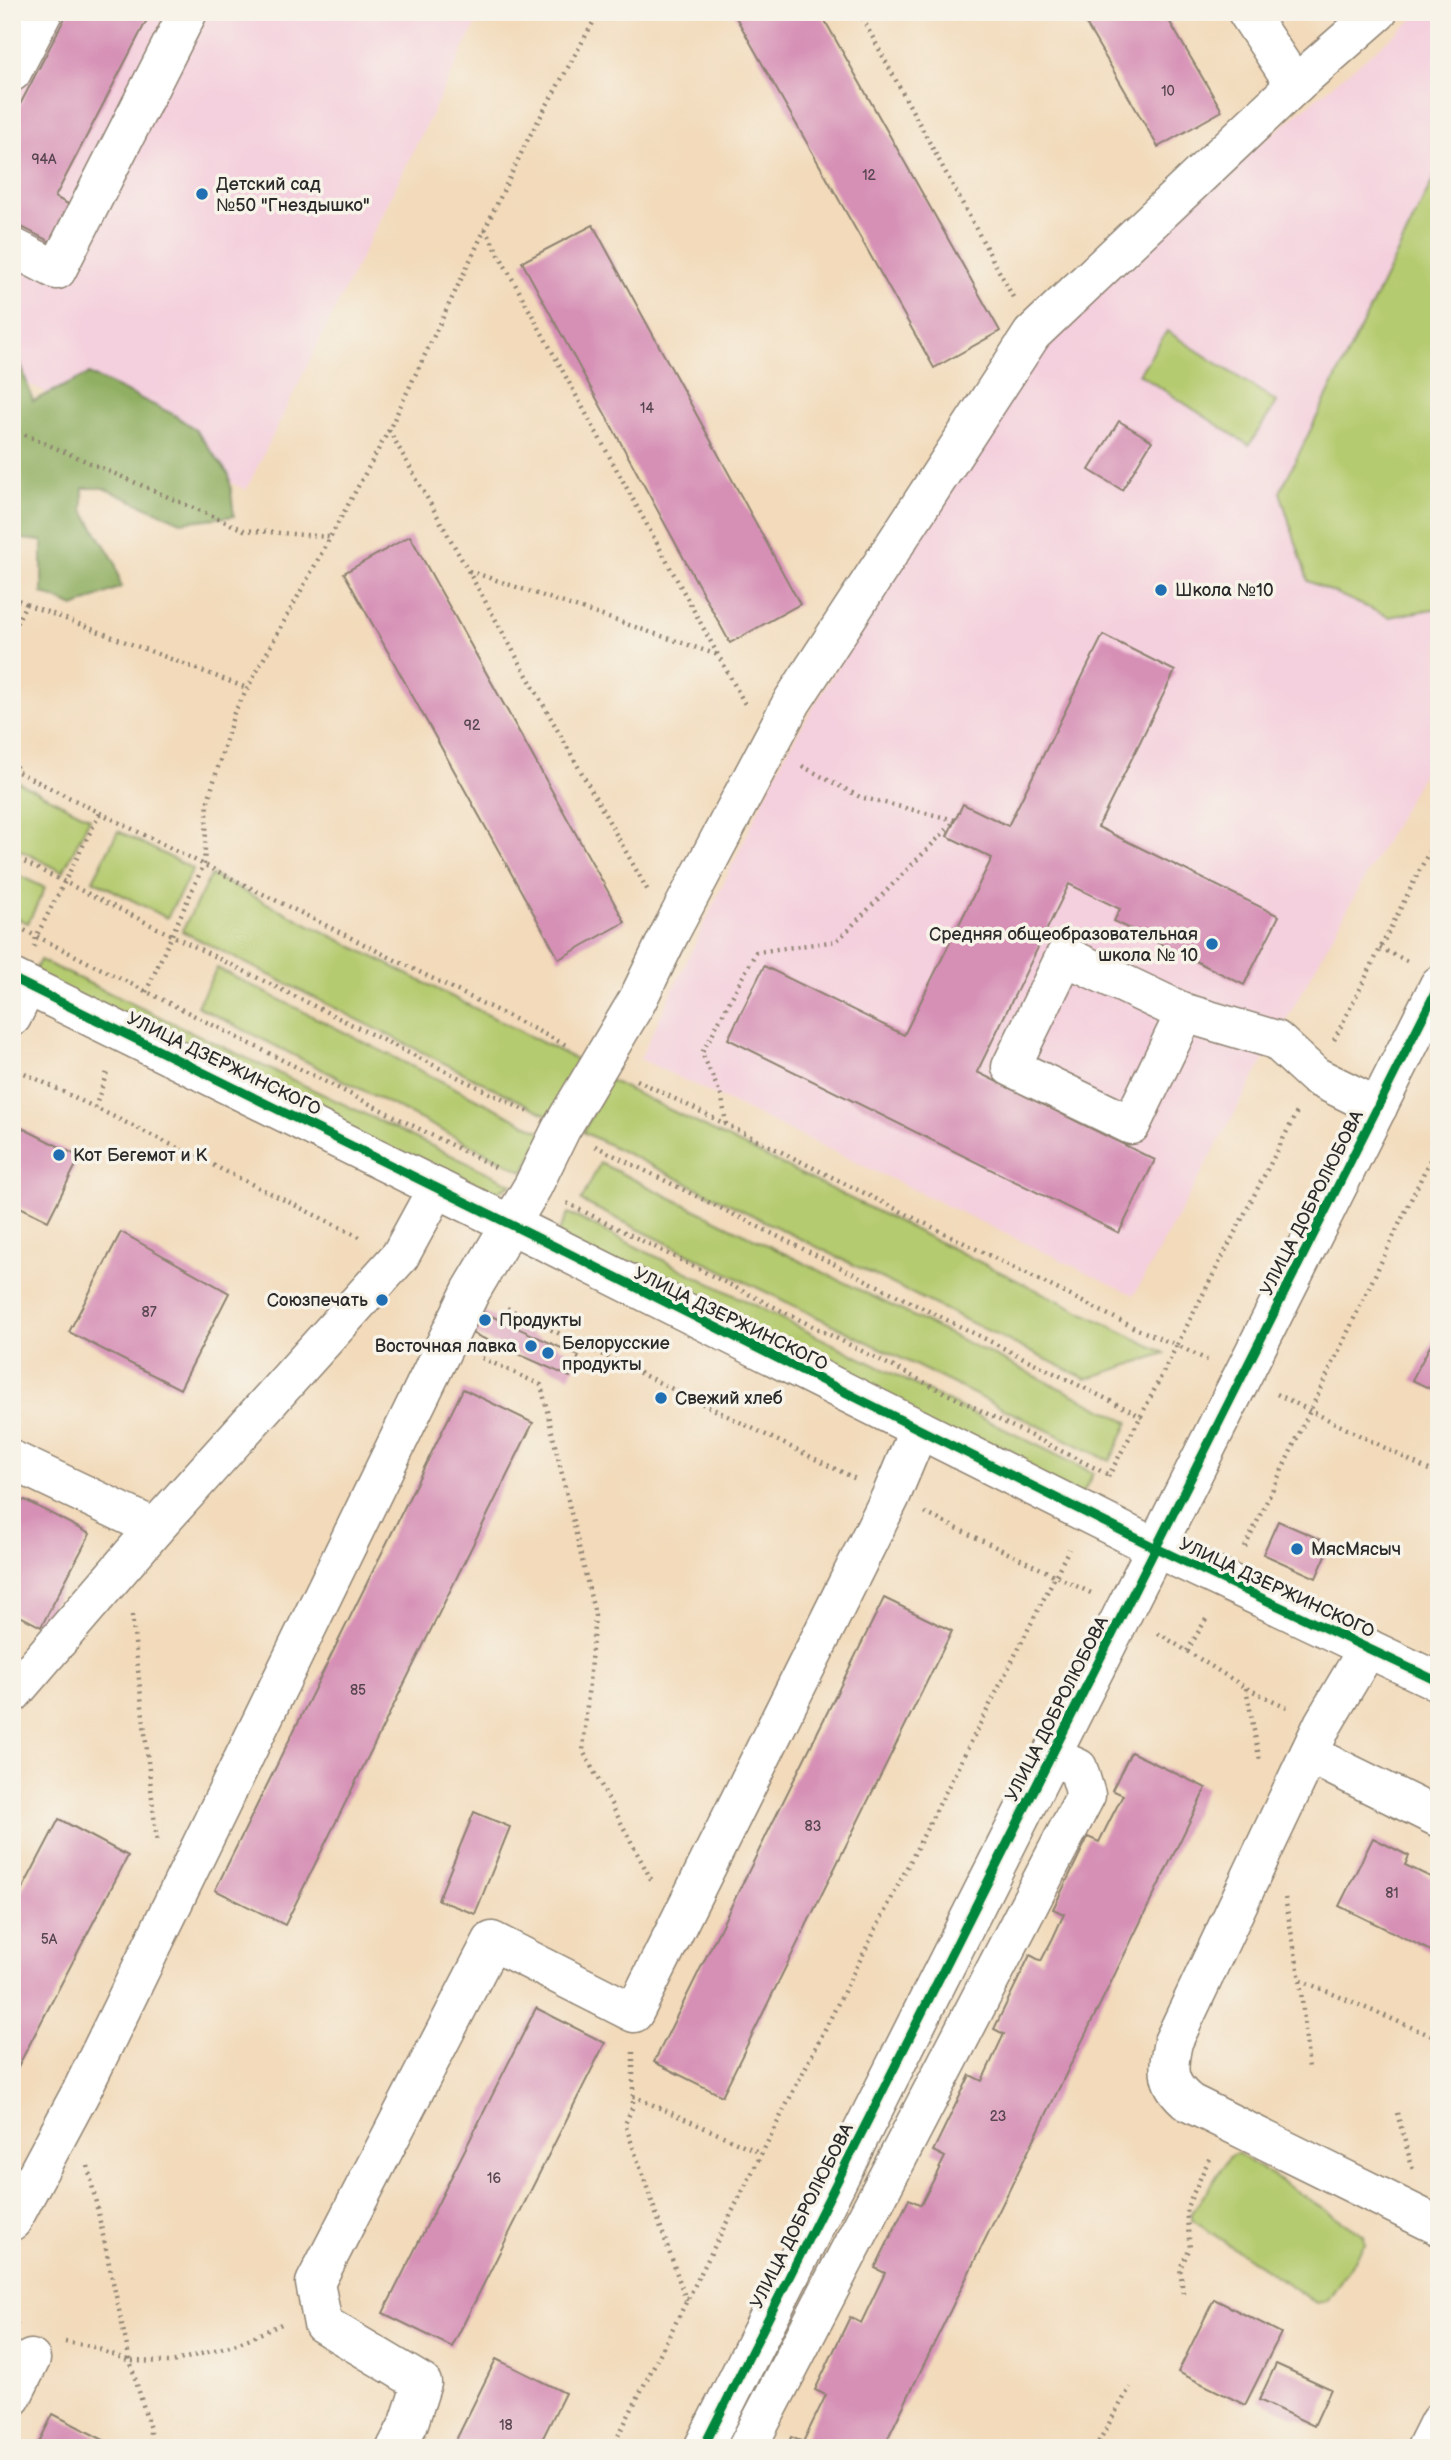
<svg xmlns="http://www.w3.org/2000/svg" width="1451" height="2460" font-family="'Balsamiq Sans',sans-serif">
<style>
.built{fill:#f4cfdd}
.green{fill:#b5cb6f;stroke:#707b4d;stroke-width:2}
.forest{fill:#90af62;stroke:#5e6d46;stroke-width:2}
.building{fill:#d68fb5}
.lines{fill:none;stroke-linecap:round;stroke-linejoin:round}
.minor-casing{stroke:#8e8272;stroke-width:41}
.path{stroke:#8e8272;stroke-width:4.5;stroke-dasharray:2 5;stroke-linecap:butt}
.minor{stroke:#fff;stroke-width:38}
.cycleway-casing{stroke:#f7f3e8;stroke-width:13}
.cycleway{stroke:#00873e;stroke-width:9}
.poi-dot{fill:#1f6fb2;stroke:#f7f3e8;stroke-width:2.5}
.labels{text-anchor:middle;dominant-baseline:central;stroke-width:7;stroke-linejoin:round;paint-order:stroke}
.number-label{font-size:14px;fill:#56444e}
.poi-label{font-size:18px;fill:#2b2b2b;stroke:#f7f3e8;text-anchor:start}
.street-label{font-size:18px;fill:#2b2b2b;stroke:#f7f3e8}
</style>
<rect width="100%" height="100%" fill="#f7f3e8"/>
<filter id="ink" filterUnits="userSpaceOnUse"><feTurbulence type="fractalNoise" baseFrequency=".0143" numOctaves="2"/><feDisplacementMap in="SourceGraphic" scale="14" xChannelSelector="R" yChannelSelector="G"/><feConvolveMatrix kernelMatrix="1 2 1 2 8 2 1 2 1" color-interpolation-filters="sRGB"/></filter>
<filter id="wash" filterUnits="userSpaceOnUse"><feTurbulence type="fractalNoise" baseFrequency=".00686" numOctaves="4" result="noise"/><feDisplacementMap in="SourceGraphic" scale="28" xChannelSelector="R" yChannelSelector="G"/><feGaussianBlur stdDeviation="1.57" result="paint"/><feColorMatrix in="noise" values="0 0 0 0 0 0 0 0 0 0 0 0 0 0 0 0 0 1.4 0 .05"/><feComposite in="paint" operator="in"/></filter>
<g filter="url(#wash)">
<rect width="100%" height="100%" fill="#f2daba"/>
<g class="built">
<polygon points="12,12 482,12 246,490 12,376"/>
<polygon points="1422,12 1439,12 1439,744 1134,1295 640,1059 783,758 974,436 1126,254"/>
</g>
<g class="green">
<polygon points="1439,168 1439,608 1389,617 1308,581 1280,492"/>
<polygon points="1167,331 1277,402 1249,445 1139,374"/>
<polygon points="12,779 90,818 63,872 12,846"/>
<polygon points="118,831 193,869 167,918 93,880"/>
<polygon points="12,872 45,888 28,923 12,916"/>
<polygon points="211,875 581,1062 553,1118 182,931"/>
<polygon points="40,960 512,1184 479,1201 27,986"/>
<polygon points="217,968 544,1133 524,1172 197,1006"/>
<polygon points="609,1080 1165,1353 1086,1379 583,1132"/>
<polygon points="600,1163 1129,1422 1110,1461 581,1201"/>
<polygon points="568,1213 1093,1473 1076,1507 551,1247"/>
<polygon points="1237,2153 1364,2235 1365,2244 1327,2301 1316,2303 1192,2220 1192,2213 1230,2156"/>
</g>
<polygon class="forest" points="12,334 16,337 21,365 33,401 89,374 173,414 195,429 229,475 234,516 181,522 103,488 83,488 83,510 115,562 121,587 74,607 42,593 42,541 12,538"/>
<g id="blocks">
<g class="building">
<polygon points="68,12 151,12 55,197 81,211 62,248 12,222 12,120"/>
<polygon points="733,12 820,12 1000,331 934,368"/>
<polygon points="1079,12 1164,12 1222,111 1158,147"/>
<polygon points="593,225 800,604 730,643 522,262"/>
<polygon points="1119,421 1152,441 1122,490 1089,470"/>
<polygon points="410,536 625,922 559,959 344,573"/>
<polygon points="1103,635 1175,671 1098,827 1279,916 1244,985 1114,921 1120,909 1069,884 977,1072 1155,1160 1119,1233 728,1039 764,966 904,1035 992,858 947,836 963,804 1008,826"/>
<polygon points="12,1123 80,1157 48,1221 12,1203"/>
<polygon points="121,1232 229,1293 180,1389 69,1332"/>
<polygon points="478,1310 579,1356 570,1377 469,1332"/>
<polygon points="1439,1329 1439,1393 1412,1380"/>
<polygon points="463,1389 533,1423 285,1925 215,1890"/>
<polygon points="25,1500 90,1534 41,1627 12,1612 12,1505"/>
<polygon points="1278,1521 1331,1544 1316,1578 1263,1554"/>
<polygon points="884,1598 952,1631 722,2096 654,2062"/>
<polygon points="1131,1752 1206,1788 883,2448 786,2448 791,2437 803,2442 826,2395 815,2390 850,2317 861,2323 885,2273 875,2268 909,2199 921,2205 945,2157 933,2151 970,2075 982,2081 1004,2034 994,2029 1030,1955 1041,1961 1053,1938 1064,1914 1053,1909 1088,1837 1099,1842 1111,1818 1123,1795 1112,1790"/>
<polygon points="474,1812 510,1827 475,1914 438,1900"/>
<polygon points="59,1819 128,1856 12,2078 12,1909"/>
<polygon points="1373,1838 1409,1856 1405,1865 1439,1881 1439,1955 1339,1906"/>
<polygon points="536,2008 605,2043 452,2347 383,2313"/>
<polygon points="1214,2299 1281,2333 1245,2405 1178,2372"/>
<polygon points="496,2359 565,2393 538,2448 452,2448"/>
<polygon points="1276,2364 1331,2389 1314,2426 1259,2400"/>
<polygon points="53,2414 119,2448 36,2448"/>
</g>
</g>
</g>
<g filter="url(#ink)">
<use href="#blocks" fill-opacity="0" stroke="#8e8272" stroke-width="2"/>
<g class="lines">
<defs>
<g id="minor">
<polyline points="1247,12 1295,85"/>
<polyline points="12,72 43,12"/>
<polyline points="12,247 57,270 188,12"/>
<polyline points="12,978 540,1239 1156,1548 1439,1682"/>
<polyline points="1185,1013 1131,1125 1011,1067 1065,956 1185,1013 1276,1040 1315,1076 1378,1107"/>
<polyline points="12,1017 27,986"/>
<polyline points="12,1460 155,1528 400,1256 437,1188"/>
<path d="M1368 1648 1323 1724 1173 2042C1167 2070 1166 2084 1190 2103L1439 2226"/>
<polyline points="12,1694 155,1528"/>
<polyline points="1309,1754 1439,1818"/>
<polyline points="12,2221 82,2090 471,1291 533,1186 561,1129 637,1001 671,931 792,702 1032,334 1295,85 1378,12"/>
<polyline points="12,2397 31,2359"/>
<polyline points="396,2448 409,2423 422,2383 323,2324 315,2283 492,1941 634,2013 891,1496 919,1429"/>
<polyline points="703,2448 1439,985"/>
<polyline points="747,2448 1086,1795 1078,1768 1051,1756"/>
<polyline points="1426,2448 1439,2422"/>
</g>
</defs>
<use href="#minor" class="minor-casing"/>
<g class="path">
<polyline points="859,12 1014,299"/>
<polyline points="485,229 746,706"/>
<polyline points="12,429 244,530 329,537"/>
<polyline points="389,430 648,891"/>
<polyline points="469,571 718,655"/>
<polyline points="12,597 26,604 12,632"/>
<polyline points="26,604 247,688"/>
<polyline points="12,650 16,627"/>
<polyline points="12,745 17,772"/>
<polyline points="802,766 860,797 955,820"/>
<polyline points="12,769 566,1045"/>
<polyline points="12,856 528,1112"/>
<polyline points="12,924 499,1169"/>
<polyline points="34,947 36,937 100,813"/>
<polyline points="1380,948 1407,961"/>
<polyline points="146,992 204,864 208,801 234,713 389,430 528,139 599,12"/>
<polyline points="1334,1040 1439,832"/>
<polyline points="12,1067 364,1239"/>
<polyline points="637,1080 1137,1329 1177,1345 1298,1110"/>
<polyline points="95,1108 108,1069"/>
<polyline points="726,1124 722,1098 702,1053 756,952 837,941 955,821"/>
<polyline points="595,1146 1141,1416 1177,1345 1207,1360"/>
<polyline points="567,1203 1109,1475"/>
<polyline points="507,1308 858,1480"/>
<polyline points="482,1358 541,1385 595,1615 583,1751 653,1883"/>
<polyline points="1277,1394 1439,1475"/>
<polyline points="1108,1477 1141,1416"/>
<polyline points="925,1513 1091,1593"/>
<polyline points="1245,1547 1439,1141"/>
<polyline points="132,1615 157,1843"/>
<polyline points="1158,1633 1246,1688 1287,1707"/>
<polyline points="1187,1651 1208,1616"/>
<polyline points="1246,1688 1260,1762"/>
<polyline points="1285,1898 1300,1980 1439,2039"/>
<polyline points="1300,1981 1309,2069"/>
<polyline points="633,2052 633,2106 625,2124 687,2303"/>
<polyline points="633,2096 761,2153"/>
<polyline points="1397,2113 1413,2170"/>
<polyline points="88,2166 130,2361 150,2429 150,2448"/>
<polyline points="1183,2293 1180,2268 1190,2248 1186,2209 1211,2155"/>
<polyline points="12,2311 18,2325"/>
<polyline points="65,2342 91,2346 130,2361 172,2362 237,2344 284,2323"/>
<polyline points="612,2448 1069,1549"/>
<polyline points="1095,2448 1130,2387"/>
</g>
<use href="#minor" class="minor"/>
<defs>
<g id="cycleway">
<polyline points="12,978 540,1239 1156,1548 1439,1682"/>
<polyline points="703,2448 1439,985"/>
</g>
</defs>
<use href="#cycleway" class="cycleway-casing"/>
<use href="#cycleway" class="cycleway"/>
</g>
</g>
<g class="poi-dot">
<circle cx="202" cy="194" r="7"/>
<circle cx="1161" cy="590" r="7"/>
<circle cx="1212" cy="944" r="7"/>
<circle cx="59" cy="1155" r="7"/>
<circle cx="382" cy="1300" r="7"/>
<circle cx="485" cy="1320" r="7"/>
<circle cx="531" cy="1346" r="7"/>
<circle cx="548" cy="1353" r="7"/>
<circle cx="661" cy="1398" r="7"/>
<circle cx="1297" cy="1549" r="7"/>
</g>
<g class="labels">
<g class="number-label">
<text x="1168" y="91">10</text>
<text x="44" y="159">94А</text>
<text x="869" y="175">12</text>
<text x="647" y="408">14</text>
<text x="472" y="725">92</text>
<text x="149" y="1312">87</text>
<text x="358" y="1690">85</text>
<text x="813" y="1826">83</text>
<text x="1392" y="1893">81</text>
<text x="49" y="1939">5А</text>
<text x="998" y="2116">23</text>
<text x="494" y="2178">16</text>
<text x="506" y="2425">18</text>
</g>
<g class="poi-label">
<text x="216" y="184">Детский сад<tspan x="216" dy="21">№50 "Гнездышко"</tspan></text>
<text x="1175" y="590">Школа №10</text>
<text x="1198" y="934" text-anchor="end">Средняя общеобразовательная<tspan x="1198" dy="21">школа № 10</tspan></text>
<text x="73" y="1155">Кот Бегемот и К</text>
<text x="368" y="1300" text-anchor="end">Союзпечать</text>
<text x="499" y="1320">Продукты</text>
<text x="562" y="1343">Белорусские<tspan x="562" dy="21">продукты</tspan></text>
<text x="517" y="1346" text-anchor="end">Восточная лавка</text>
<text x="675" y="1398">Свежий хлеб</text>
<text x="1311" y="1549">МясМясыч</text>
</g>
<g class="street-label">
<text transform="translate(224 1064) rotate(26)">УЛИЦА ДЗЕРЖИНСКОГО</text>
<text transform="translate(1312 1203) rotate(-63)">УЛИЦА ДОБРОЛЮБОВА</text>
<text transform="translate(731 1319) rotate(26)">УЛИЦА ДЗЕРЖИНСКОГО</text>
<text transform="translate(1277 1588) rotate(25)">УЛИЦА ДЗЕРЖИНСКОГО</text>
<text transform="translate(1057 1709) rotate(-63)">УЛИЦА ДОБРОЛЮБОВА</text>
<text transform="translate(802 2216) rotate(-63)">УЛИЦА ДОБРОЛЮБОВА</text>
</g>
</g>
<rect width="1451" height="2460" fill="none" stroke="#f7f3e8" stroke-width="42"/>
</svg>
